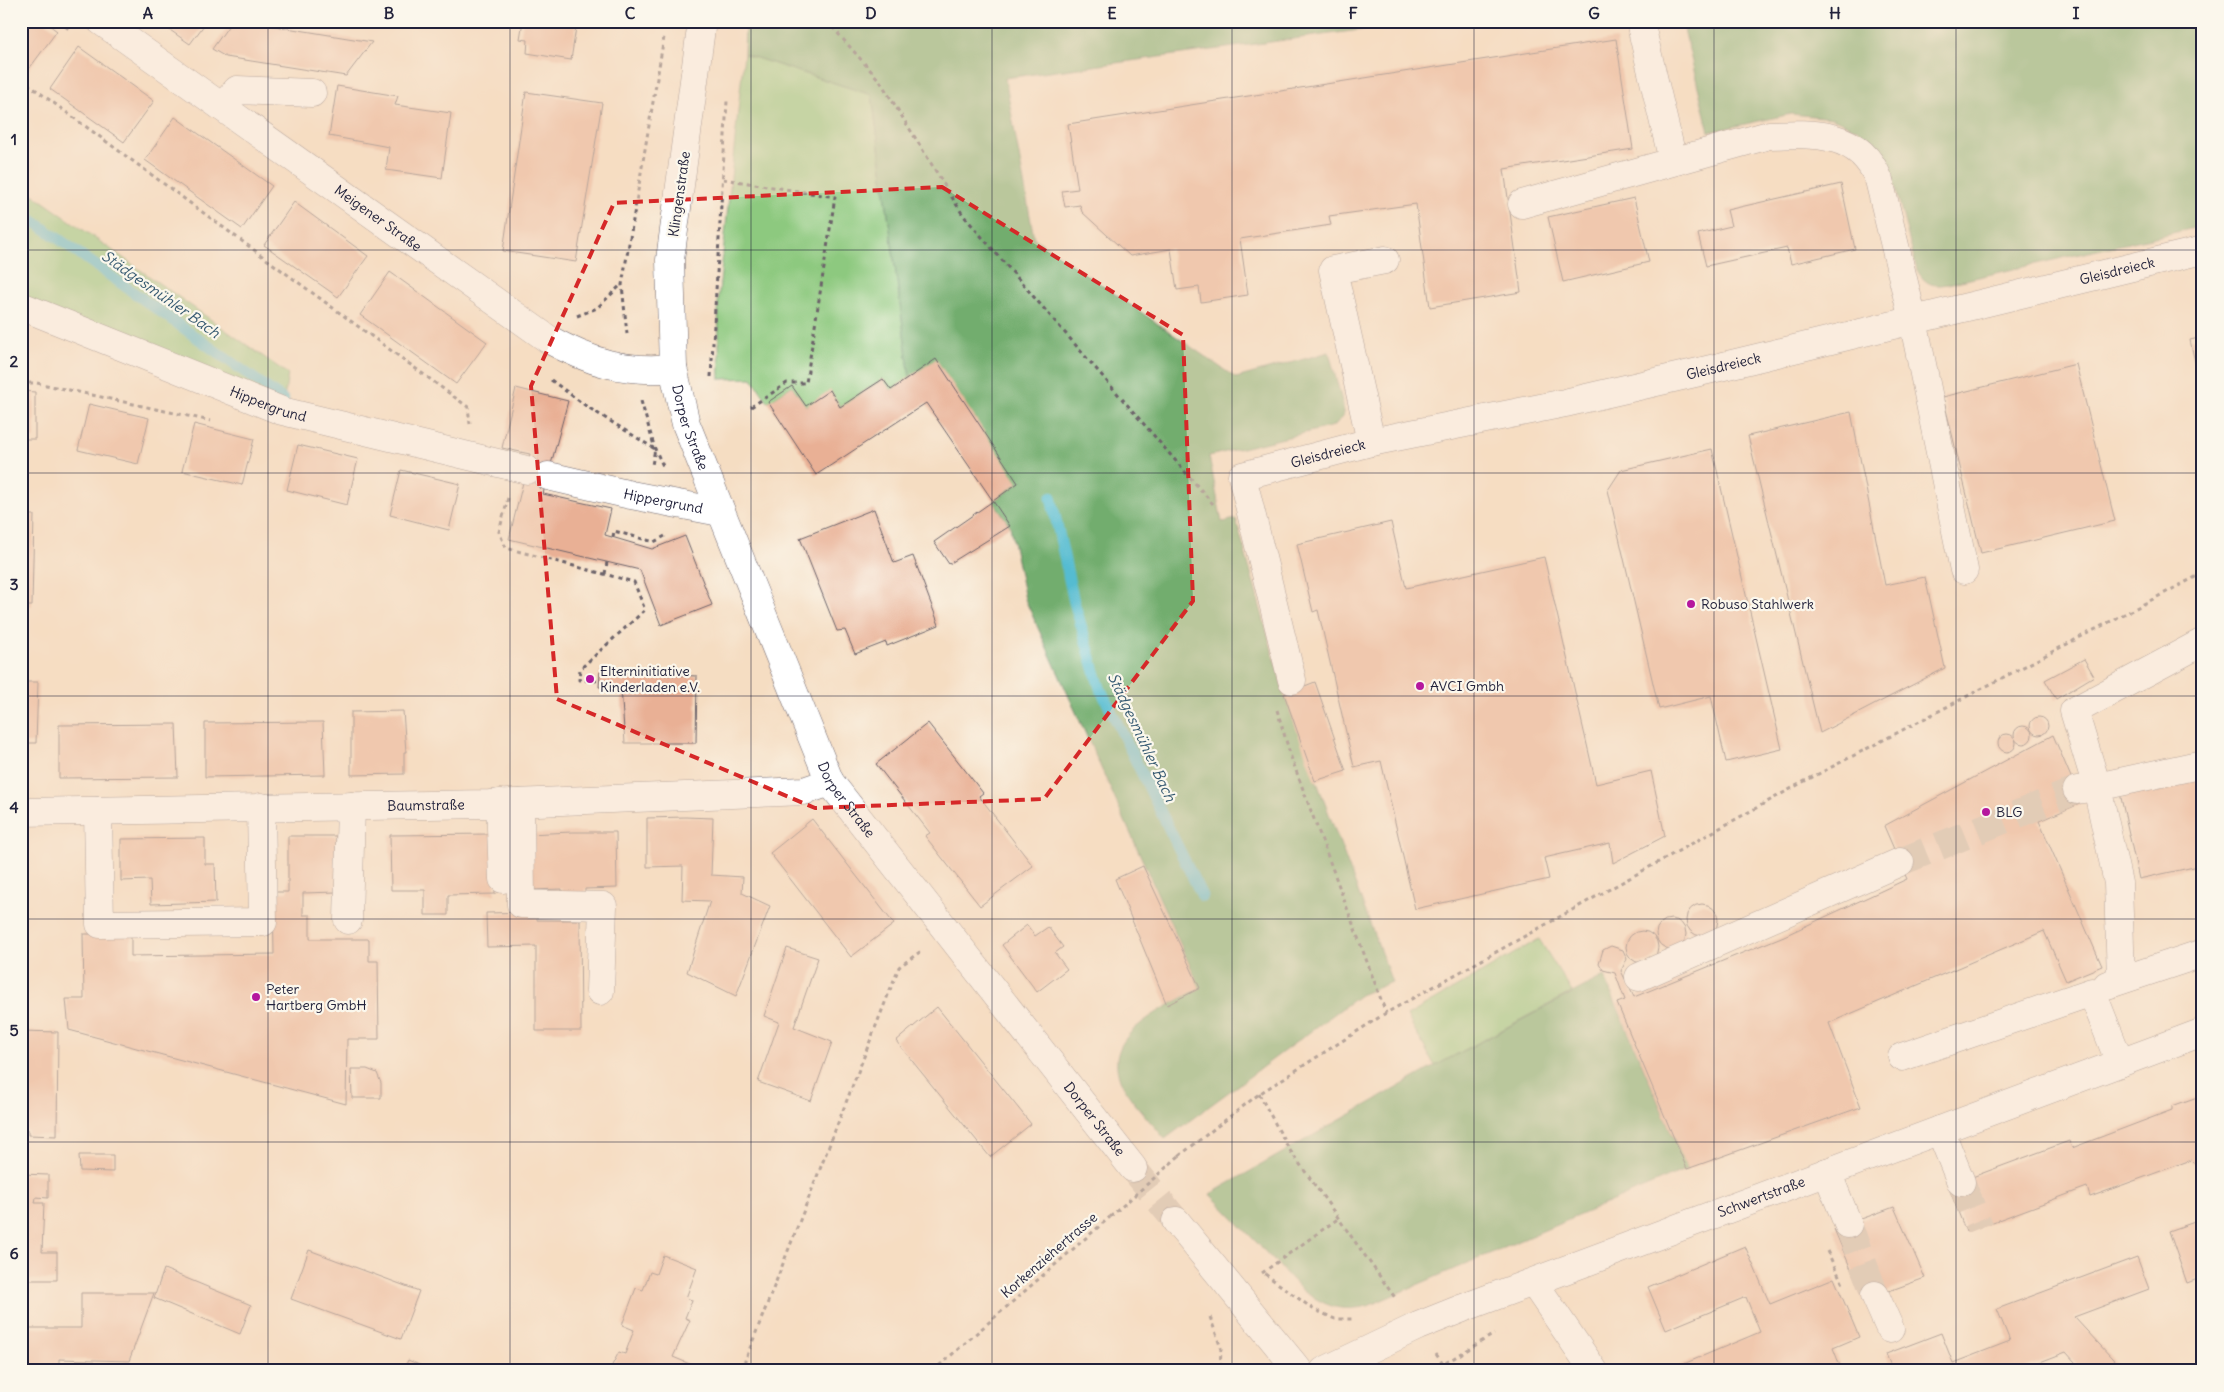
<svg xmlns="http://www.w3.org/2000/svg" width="2224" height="1392" font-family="Delius,sans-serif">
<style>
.green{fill:#8dc97f;stroke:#58765d}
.forest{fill:#72ad6e;stroke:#4a6854}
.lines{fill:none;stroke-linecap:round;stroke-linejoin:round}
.stream{stroke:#54bcd1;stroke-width:11}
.building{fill:#e9b095}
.minor-tunnel{stroke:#cbb8a7;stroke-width:28;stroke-dasharray:28 14;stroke-linecap:butt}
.minor-casing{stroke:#6c636a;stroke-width:29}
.path{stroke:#6c636a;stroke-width:3;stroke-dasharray:4 4;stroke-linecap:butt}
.minor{stroke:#fff;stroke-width:28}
.path-bridge{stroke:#6c636a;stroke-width:3;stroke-dasharray:4 4;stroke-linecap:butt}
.marked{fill:none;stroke:#d62828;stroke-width:4;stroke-dasharray:10 6;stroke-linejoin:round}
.grid{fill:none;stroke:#22223b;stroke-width:1;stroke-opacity:0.55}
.poi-dot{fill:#b5179e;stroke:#fbf7ec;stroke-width:2}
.labels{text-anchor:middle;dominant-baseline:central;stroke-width:4.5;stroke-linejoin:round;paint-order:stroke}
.street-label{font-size:14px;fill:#22223b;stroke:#fbf7ec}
.poi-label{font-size:14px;fill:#22223b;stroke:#fbf7ec;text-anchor:start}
.water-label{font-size:15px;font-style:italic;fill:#345870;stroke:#fbf7ec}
.neatline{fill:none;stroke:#22223b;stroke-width:2}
.grid-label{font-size:16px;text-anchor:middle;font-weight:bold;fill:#22223b}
</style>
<rect width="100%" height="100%" fill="#fbf7ec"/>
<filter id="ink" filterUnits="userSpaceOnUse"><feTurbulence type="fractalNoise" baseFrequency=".02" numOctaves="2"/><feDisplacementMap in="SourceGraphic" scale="10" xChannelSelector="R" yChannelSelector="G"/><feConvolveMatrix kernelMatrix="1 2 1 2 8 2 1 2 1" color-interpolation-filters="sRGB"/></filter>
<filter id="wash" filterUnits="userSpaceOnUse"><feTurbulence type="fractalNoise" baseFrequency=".0096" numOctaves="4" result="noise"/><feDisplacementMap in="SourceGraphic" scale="20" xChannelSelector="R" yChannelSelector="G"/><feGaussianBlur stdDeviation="1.12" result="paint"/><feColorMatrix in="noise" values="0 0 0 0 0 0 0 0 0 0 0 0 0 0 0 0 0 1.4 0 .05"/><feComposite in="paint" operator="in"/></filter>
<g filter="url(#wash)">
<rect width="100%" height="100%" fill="#f5ddc2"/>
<g class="green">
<polygon points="744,54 872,95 910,378 891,390 883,379 840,407 830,391 806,406 792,386 768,402 752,378 720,379 718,302"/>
<polygon points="21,186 288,374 282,411 21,306"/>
<polygon points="1539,939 1572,992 1435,1066 1407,1016"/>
</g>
<g class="forest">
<path d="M745 21H1426L1005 78 1034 238 1236 378 1329 352 1343 405V416L1334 426 1209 456 1222 522 1236 519 1284 694 1392 982 1360 995 1165 1139C1153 1124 1130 1101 1122 1084 1097 1034 1167 1008 1200 988L1025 599 1010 526 993 501 1018 483 910 378 872 95 744 54Z"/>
<path d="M1682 21H2203V226L1948 284C1932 287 1925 284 1917 270L1889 163 1878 146 1857 129 1832 118 1791 114 1709 132Z"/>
<path d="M1604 976 1687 1169 1368 1306C1340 1312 1328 1307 1303 1291L1210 1194 1435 1066Z"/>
</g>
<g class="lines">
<g class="stream">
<polyline points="21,212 284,400"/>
<polyline points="1051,497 1074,602 1100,688 1202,896"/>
</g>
</g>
<g id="blocks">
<g class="building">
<polygon points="21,21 44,21 57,31 26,73 21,70"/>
<polygon points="157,21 207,21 190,44"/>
<polygon points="232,21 244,21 372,42 346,76 226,57 212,49"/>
<polygon points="523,21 577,21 571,60 527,53 528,40 520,39"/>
<polygon points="1616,39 1633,149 1504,169 1521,292 1430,307 1416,204 1329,216 1331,225 1240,239 1248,295 1201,302 1199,287 1177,290 1171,249 1130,256 1082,212 1080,205 1065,207 1062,191 1078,189 1068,124"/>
<polygon points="79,47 154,101 124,142 50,89"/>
<polygon points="337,86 398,96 395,105 451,113 442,178 386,170 389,147 329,136"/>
<polygon points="526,92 602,103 576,262 503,251"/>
<polygon points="175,117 272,186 242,229 145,160"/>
<polygon points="1841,184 1855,249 1791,264 1787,248 1706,266 1698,234 1731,226 1727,210"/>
<polygon points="1634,198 1649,262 1563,282 1548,217"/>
<polygon points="294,202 368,256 338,297 264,245"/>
<polygon points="390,272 487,342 456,384 360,315"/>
<polygon points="2203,337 2203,393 2202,393 2190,340"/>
<polygon points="936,359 1018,483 993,501 1010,526 949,564 934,542 993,501 926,403 816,475 768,402 792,386 806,406 830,390 840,407 883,379 891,390"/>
<polygon points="2076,364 2115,521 1981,553 1943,397"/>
<polygon points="516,388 568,401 543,494 611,509 605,535 652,549 685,536 712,605 661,625 640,570 509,539 530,454 502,448"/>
<polygon points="21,391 35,392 35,439 21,439"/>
<polygon points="89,404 149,418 138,464 78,450"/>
<polygon points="1851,412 1885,585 1925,577 1945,668 1820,733 1748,436"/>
<polygon points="194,424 254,439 242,485 182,471"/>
<polygon points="298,445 358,459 347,505 287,490"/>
<polygon points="1712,449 1782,749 1726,762 1711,696 1659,709 1608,490 1621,470"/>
<polygon points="401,470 460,484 449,530 390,515"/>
<polygon points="874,509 894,563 913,556 939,625 887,646 886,642 855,654 845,630 837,631 800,538"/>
<polygon points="21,515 34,515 32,606 21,606"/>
<polygon points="1391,522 1406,588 1544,557 1596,784 1651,771 1665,836 1613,863 1610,843 1544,858 1549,879 1415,909 1381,761 1354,767 1318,610 1313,612 1297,544"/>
<polygon points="2084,659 2094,676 2056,699 2045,680"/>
<polygon points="600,672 697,676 696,743 625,743 621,688 599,687"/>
<polygon points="21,682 38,682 36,743 21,743"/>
<polygon points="1315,682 1346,771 1315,781 1284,694"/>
<polygon points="403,711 406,752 404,752 404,774 351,775 351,712"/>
<circle cx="2039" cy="726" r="9"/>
<polygon points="323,722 325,775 205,777 205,723"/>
<polygon points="928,723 983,793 979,796 1033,866 980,906 925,836 930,833 876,764"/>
<polygon points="176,724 178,777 59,778 59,725"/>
<circle cx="2023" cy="735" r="9"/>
<circle cx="2007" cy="743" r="9"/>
<polygon points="2053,735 2082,803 2039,821 2102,966 2066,981 2044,931 1829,1023 1861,1107 1687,1169 1617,1003 1625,1000 1615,973 1603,970 1599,963 1603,950 1611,946 1623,950 1627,959 1621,971 1634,997 1784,936 1907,879 1884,826"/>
<polygon points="2203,775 2203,865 2139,879 2120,793"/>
<polygon points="685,817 713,818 711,875 743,877 742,893 770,906 736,996 687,972 710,901 682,900 683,866 647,867 647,818"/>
<polygon points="812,819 894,924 851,957 770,853"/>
<polygon points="572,832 616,832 617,888 585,889 585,899 562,899 562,889 530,890 528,834"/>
<polygon points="494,834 495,894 448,895 448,915 425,915 425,890 391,890 390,835"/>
<polygon points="288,836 336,836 337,892 303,893 303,915 310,915 310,939 369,939 369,961 378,961 379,1039 347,1039 346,1104 69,1030 66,999 84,999 83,934 131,934 131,956 274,954 273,892 288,892"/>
<polygon points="205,838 205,864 215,864 216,902 151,904 150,880 121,881 121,839"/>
<polygon points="1143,866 1200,988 1167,1005 1115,879"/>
<circle cx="1702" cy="920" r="16"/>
<polygon points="538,912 537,920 580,920 581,1031 536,1031 536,946 487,947 486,913"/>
<circle cx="1671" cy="934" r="15"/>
<polygon points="1027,925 1035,936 1048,927 1063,947 1055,953 1067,969 1037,992 1002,945"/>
<circle cx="1642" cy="947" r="16"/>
<polygon points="787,948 818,958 794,1027 832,1042 811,1101 758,1082 779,1022 764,1016"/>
<polygon points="937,1007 1031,1124 990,1157 896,1041"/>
<polygon points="21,1031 58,1032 57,1136 28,1135 28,1130 21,1129"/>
<polygon points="351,1069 367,1069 377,1073 381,1083 381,1098 352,1098"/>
<polygon points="2203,1095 2203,1160 2194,1163 2191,1160 2090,1197 2087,1187 1966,1232 1948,1186 2069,1141 2072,1148 2172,1110 2172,1106"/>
<polygon points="79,1155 113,1155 113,1172 80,1171"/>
<polygon points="21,1174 48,1175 48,1198 36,1197 35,1203 44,1203 42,1252 57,1252 57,1280 21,1280"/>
<polygon points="1894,1207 1925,1278 1864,1300 1834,1229"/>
<polygon points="2203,1219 2203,1277 2187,1283 2169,1231"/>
<polygon points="1745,1246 1770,1304 1834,1278 1859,1337 1833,1348 1842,1371 1667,1371 1760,1332 1746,1297 1666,1330 1648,1287"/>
<polygon points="309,1250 419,1291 401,1339 291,1299"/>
<polygon points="663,1255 697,1268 686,1298 692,1300 685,1318 690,1320 673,1357 692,1365 689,1371 609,1371 619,1352 625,1354 634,1330 622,1325 636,1288 643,1290 650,1272 656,1274"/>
<polygon points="2137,1257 2149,1289 2074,1317 2124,1371 2083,1371 2066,1352 2017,1371 1893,1371 1886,1354 1941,1333 1953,1363 2010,1341 1997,1309"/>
<polygon points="164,1269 251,1305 240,1334 154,1298"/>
<polygon points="81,1293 154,1293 129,1361 59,1359 59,1371 21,1371 21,1328 81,1328"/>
<polygon points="408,1360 433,1371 403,1371"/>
</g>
</g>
</g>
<g filter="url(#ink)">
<use href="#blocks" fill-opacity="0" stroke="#6c636a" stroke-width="1"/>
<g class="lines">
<g class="minor-tunnel">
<polyline points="1900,862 2077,790"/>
<polyline points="1133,1168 1176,1221"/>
<polyline points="1961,1182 1980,1228"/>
<polyline points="1848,1224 1875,1295"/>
</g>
<defs>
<g id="minor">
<path id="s1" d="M101 21 548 339C590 362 625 373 673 368"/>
<path id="s2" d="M702 21 670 260 673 368 686 424 830 782 1133 1168"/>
<polyline points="1642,30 1673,161"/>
<polyline points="222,107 237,90 312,93"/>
<path d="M1522 204 1769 135C1814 133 1860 131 1879 180L1913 320 1964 570"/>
<path id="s3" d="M21 306 282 411 527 470"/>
<polyline points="1371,442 1333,270 1385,260"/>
<path id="s4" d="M548 476 631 495 720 512"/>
<path id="s5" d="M1292 680 1242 476 1371 442 1565 403 1699 372 2203 250"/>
<polyline points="2077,790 2097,787 2074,711 2203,642"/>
<polyline points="500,803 503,879"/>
<polyline points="520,803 521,904 603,906 600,991"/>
<polyline points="98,811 100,924 263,922 261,807"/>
<path id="s6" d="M21 812 489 804 804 791 830 782"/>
<polyline points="348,920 351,806"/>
<polyline points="1639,977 1900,862"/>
<polyline points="2121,979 2118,883 2097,787 2203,764"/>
<polyline points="2107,985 2203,953"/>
<polyline points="1902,1057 2092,992 2120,1063"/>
<polyline points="1940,1130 1961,1182"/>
<polyline points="1827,1172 1848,1224"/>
<polyline points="1176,1221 1299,1371"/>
<polyline points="1534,1283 1594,1371"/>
<polyline points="1875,1295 1890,1329"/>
<path id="s7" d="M1324 1371 1418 1326 1463 1308 2203 1032"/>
</g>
</defs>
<use href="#minor" class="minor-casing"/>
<g class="path">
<polyline points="59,21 69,29"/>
<polyline points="827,21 880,81 963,215 1213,504"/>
<polyline points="21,79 468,407 470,424"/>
<polyline points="723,179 835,197 806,383 787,383 751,407"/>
<polyline points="577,316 597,308 622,284"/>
<polyline points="627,334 622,285 664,37"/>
<polyline points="711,377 727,101"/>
<polyline points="551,380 586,406 655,449 652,465"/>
<polyline points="21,383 37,383 211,421"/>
<polyline points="641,401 655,449 664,468"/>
<polyline points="508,498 499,532 506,548 634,582 645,610 580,669 579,680 600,681"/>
<polyline points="613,537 614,531 654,542 665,536"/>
<polyline points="605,574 607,562"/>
<polyline points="1277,710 1291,757 1386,1013"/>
<polyline points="1259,1094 1289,1149 1396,1299"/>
<polyline points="1179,1156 1259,1094 1386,1013 1803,782 2203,573"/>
<polyline points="1827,1251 1844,1286"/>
<polyline points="1262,1273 1339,1218"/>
<polyline points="1265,1274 1313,1309 1335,1319 1352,1319"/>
<polyline points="1210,1317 1221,1348 1220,1371"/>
<polyline points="1436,1354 1443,1364"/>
<polyline points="741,1371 899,967 921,951"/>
<polyline points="933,1371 1110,1217"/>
<polyline points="1432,1371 1494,1334"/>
</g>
<use href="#minor" class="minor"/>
<polyline class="path-bridge" points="1110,1217 1179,1156"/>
</g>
</g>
<path d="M0 0H2224V1392H0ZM942 187 1183 335 1193 601 1044 799 815 808 557 699 531 386 614 203Z" fill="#f5ddc2" fill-opacity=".55" fill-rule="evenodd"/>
<path class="marked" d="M942 187 1183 335 1193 601 1044 799 815 808 557 699 531 386 614 203Z"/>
<path class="grid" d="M268 21V1371M510 21V1371M751 21V1371M992 21V1371M1232 21V1371M1474 21V1371M1714 21V1371M1956 21V1371M21 250H2203M21 473H2203M21 696H2203M21 919H2203M21 1142H2203"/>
<g class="poi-dot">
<circle cx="1691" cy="604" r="5"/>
<circle cx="590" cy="679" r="5"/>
<circle cx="1420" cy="686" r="5"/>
<circle cx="1986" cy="812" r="5"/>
<circle cx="256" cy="997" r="5"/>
</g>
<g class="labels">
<g class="street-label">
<text transform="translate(679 194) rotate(-82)">Klingenstraße</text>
<text stroke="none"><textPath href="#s1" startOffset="340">Meigener Straße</textPath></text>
<text stroke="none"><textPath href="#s5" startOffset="1109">Gleisdreieck</textPath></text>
<text stroke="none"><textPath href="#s5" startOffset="704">Gleisdreieck</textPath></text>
<text stroke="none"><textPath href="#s3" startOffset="266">Hippergrund</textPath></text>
<text stroke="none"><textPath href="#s2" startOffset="411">Dorper Straße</textPath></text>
<text stroke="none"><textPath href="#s5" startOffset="299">Gleisdreieck</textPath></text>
<text stroke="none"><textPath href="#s4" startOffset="118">Hippergrund</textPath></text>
<text stroke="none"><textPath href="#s2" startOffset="816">Dorper Straße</textPath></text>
<text stroke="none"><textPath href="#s6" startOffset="405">Baumstraße</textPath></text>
<text stroke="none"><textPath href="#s2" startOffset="1221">Dorper Straße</textPath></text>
<text stroke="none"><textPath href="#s7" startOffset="471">Schwertstraße</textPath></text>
<text transform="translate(1049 1255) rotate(-41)">Korkenziehertrasse</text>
</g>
<g class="poi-label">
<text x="1701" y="604">Robuso Stahlwerk</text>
<text x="600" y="671">Elterninitiative<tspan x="600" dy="16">Kinderladen e.V.</tspan></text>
<text x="1430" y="686">AVCI Gmbh</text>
<text x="1996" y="812">BLG</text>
<text x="266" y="989">Peter<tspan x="266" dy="16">Hartberg GmbH</tspan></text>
</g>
<g class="water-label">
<text transform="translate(161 294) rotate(35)">Städgesmühler Bach</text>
<text transform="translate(1142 737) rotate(65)">Städgesmühler Bach</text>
</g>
</g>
<rect width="2224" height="1392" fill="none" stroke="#fbf7ec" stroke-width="55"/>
<rect x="28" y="28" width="2168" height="1336" class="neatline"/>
<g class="grid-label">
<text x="148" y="19">A</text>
<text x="389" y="19">B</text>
<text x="630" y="19">C</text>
<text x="871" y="19">D</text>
<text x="1112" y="19">E</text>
<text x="1353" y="19">F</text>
<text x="1594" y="19">G</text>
<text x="1835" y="19">H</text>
<text x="2076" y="19">I</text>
<text x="14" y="145">1</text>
<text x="14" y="367">2</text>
<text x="14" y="590">3</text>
<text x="14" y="813">4</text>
<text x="14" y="1036">5</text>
<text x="14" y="1259">6</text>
</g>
</svg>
